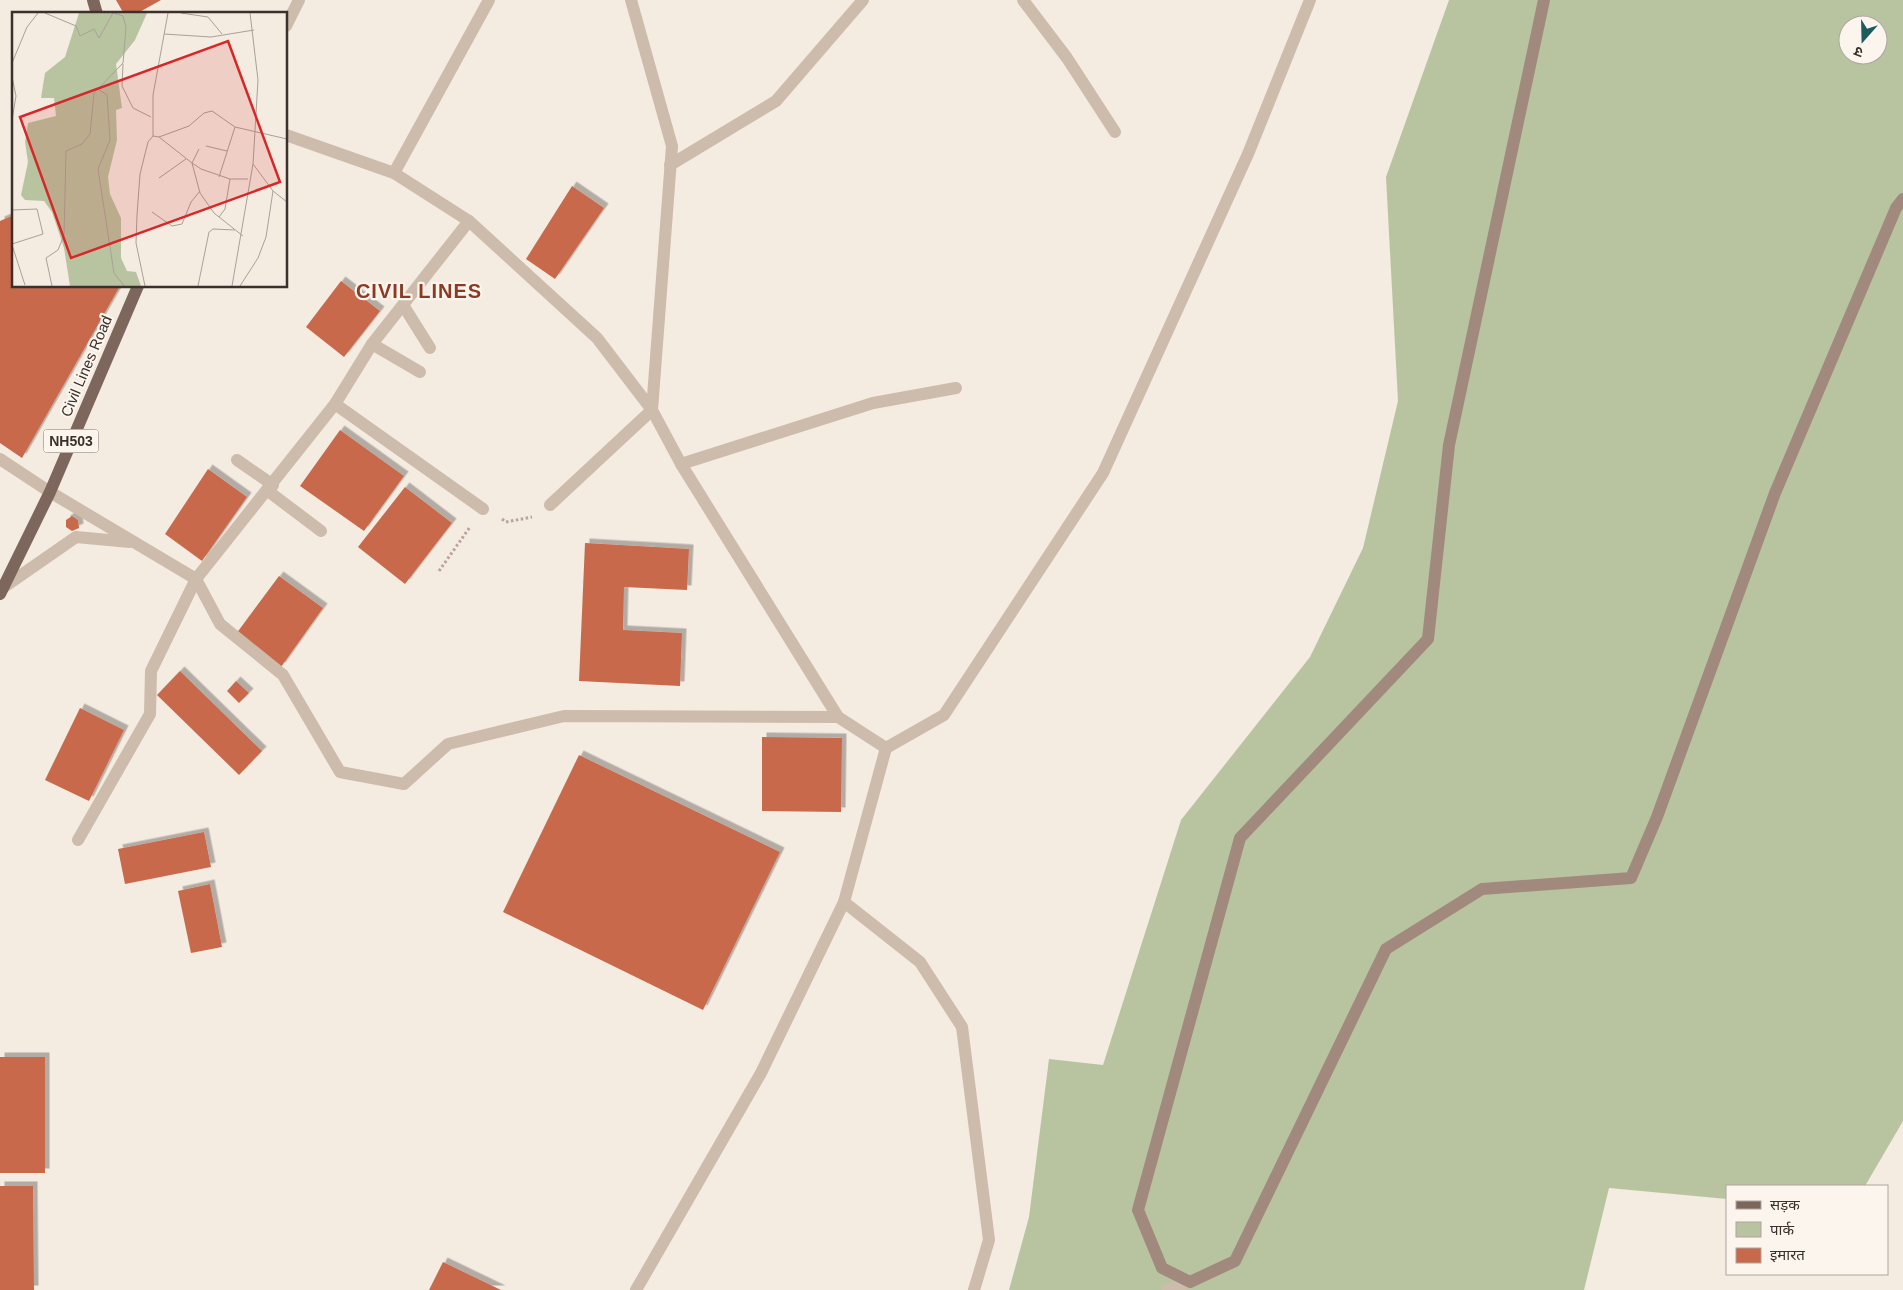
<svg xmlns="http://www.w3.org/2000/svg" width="1903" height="1290" font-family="Arial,'Noto Sans Devanagari',sans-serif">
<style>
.green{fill:#b8c4a0;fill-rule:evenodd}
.building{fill:#c8694b;filter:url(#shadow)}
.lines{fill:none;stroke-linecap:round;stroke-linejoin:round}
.path{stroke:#b9a596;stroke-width:3;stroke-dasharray:2.5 2.5;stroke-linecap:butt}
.lane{stroke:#cdbbac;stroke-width:12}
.street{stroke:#cdbbac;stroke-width:12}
.secondary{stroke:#a18a7d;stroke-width:12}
.primary{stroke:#7d675c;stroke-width:12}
.labels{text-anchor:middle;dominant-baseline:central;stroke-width:4.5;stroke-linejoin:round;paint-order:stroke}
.shield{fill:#fbf5ee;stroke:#756b66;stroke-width:1}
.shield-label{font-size:14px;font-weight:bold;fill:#3b302b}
.street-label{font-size:15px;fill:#3b302b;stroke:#fbf5ee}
.district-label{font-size:20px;font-weight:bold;letter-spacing:1px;fill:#8c3b22;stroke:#fbf5ee}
.inset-road{fill:none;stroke:#aaa098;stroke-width:1}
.view{fill:#d62828;fill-opacity:0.15;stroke:#d62828;stroke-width:2.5}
.inset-edge{fill:none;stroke:#3b302b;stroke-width:2.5}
</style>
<defs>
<filter id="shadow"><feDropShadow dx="4.5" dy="-4.5" stdDeviation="0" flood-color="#0004"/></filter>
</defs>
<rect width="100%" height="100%" fill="#f4ebe1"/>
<path class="green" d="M1449 0H1903V1121L1865 1186H1727V1199L1609 1188 1584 1290H1009L1029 1217 1049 1059 1103 1065 1181 820 1310 657 1363 548 1398 401 1386 177ZM1848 25H1878V55H1848Z"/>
<g class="building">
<polygon points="116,0 161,0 136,14 124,14"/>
<polygon points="572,186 604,208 555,279 526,259"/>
<polygon points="14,215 14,286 120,286 22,458 0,443 0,221"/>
<polygon points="341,281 380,311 344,357 306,327"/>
<polygon points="340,430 404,476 364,531 300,486"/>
<polygon points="208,469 247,497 202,561 165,534"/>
<polygon points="405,487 452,523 405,584 358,547"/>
<polygon points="72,516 78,520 79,528 72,531 66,527 66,520"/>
<polygon points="585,543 689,549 687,590 624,587 623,630 682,633 680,686 579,681"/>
<polygon points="279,576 323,608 281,667 236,634"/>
<polygon points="180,671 262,751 239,775 157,695"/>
<polygon points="236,681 249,693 239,703 227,691"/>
<polygon points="80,708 124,730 89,801 45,780"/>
<polygon points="762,737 842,738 841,812 762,811"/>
<polygon points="579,755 780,852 703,1010 503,912"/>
<polygon points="204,832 211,867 125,884 118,849"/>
<polygon points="210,884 222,947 191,953 178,891"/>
<rect x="0" y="1057" width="45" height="116"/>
<polygon points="0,1186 33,1186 34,1290 0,1290"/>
<polygon points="443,1262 501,1290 429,1290"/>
</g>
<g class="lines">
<g class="path">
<polyline points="502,519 506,522 532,517"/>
<polyline points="439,571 470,527"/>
</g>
<g class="lane">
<polyline points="403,305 430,348"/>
<polyline points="372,344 420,372"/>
<polyline points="237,460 273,485"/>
<polyline points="268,491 321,531"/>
<polyline points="78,840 150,714 151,671 196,579"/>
</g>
<g class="street">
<polyline points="631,0 672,146 652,410 681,464 838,717"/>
<polyline points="1023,0 1067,58 1115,132"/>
<polyline points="286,26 299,0"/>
<polyline points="286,135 394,173 469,221 597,338 652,410 550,505"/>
<polyline points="670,165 776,101 863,0"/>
<polyline points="394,173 489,0"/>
<polyline points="335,404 483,509"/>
<polyline points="0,459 50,492 196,579 220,624 283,675 340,772 404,784 448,744 564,716 838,717 886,748 844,902 761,1073 636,1290"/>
<polyline points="681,464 873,403 956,388"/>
<polyline points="196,579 335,404 372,344 469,221"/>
<polyline points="4,587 76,537 130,542"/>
<polyline points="886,748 944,715 1103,473 1248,154 1310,0"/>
<polyline points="844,902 920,962 962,1027 989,1240 974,1290"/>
<polyline points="1167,1290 1190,1282"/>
</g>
<polyline class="secondary" points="1544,0 1449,445 1428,639 1240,838 1138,1210 1162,1268 1190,1282 1235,1261 1386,949 1482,889 1631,878 1657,817 1775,493 1896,208 1903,199"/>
<g class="primary">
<polyline points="93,0 97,14"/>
<polyline points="0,594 50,492 138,286"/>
</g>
</g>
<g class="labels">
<rect class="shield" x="43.5" y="429.5" width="55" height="23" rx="4"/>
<g class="shield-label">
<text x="71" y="441">NH503</text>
</g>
<g class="street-label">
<text transform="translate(86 366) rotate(-67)">Civil Lines Road</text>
</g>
<g class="district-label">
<text x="419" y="291">CIVIL LINES</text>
</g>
</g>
<g transform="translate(12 12)">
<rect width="275" height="275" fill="#f4ebe1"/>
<path d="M67 1H135L123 28 104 52 110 96 104 98 105 128 96 165 98 182 109 206V246L115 259 124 260 129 274H58L52 236 40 200 32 189 13 188 9 183 16 150 13 130 16 111 44 104 42 86H29L33 61 53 45Z" fill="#b8c4a0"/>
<path class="inset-road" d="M33 1 64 14 68 24 82 17 87 26 101 1M156 1 141 83V124L147 125 177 114 192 101 200 99 223 115 275 127M169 1 196 5 210 22M152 22 199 25 242 18M0 51 15 15 26 1M111 52 110 74 121 96 139 105M0 65 4 84 0 108M86 77 111 51 114 15 111 4 102 1M147 125 180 151 188 181 202 201 231 224M194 134 215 139M187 137 180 151 189 157 218 167H236M207 165 223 115M147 166 174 147M261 179 275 190M0 198 25 197 31 222 0 232M140 200 160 214 170 212 179 190 188 179M207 205 213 197 218 167M0 233 13 273M40 274 34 246 46 238 52 223 54 139 70 132 78 122 82 81 86 77 95 83 98 128 86 157 102 261 112 274M133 274 124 231 125 203 128 162 136 130 141 124M186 274 197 220 201 217 223 218M220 274 241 152M228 274 246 246 254 225 261 179 241 152 246 68 238 1"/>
<path class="view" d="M216 29 268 170 59 246 8 105Z"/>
<rect width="275" height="275" class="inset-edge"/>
</g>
<rect x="1726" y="1185" width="162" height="90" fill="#fbf5ee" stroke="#aea6a0"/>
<rect x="1736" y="1201" width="25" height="8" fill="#7d675c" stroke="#aea6a0"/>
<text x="1770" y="1210" font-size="15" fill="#3b302b">सड़क</text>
<rect x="1736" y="1222" width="25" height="15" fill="#b8c4a0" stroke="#aea6a0"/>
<text x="1770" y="1235" font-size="15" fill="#3b302b">पार्क</text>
<rect x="1736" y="1248" width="25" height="15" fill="#c8694b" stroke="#aea6a0"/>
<text x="1770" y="1260" font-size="15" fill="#3b302b">इमारत</text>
<g transform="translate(1863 40) rotate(200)"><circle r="24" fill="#fbf5ee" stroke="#aea6a0"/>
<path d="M0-4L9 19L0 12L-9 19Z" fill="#1f5a5e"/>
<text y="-8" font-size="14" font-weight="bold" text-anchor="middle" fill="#3b302b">उ</text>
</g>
</svg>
